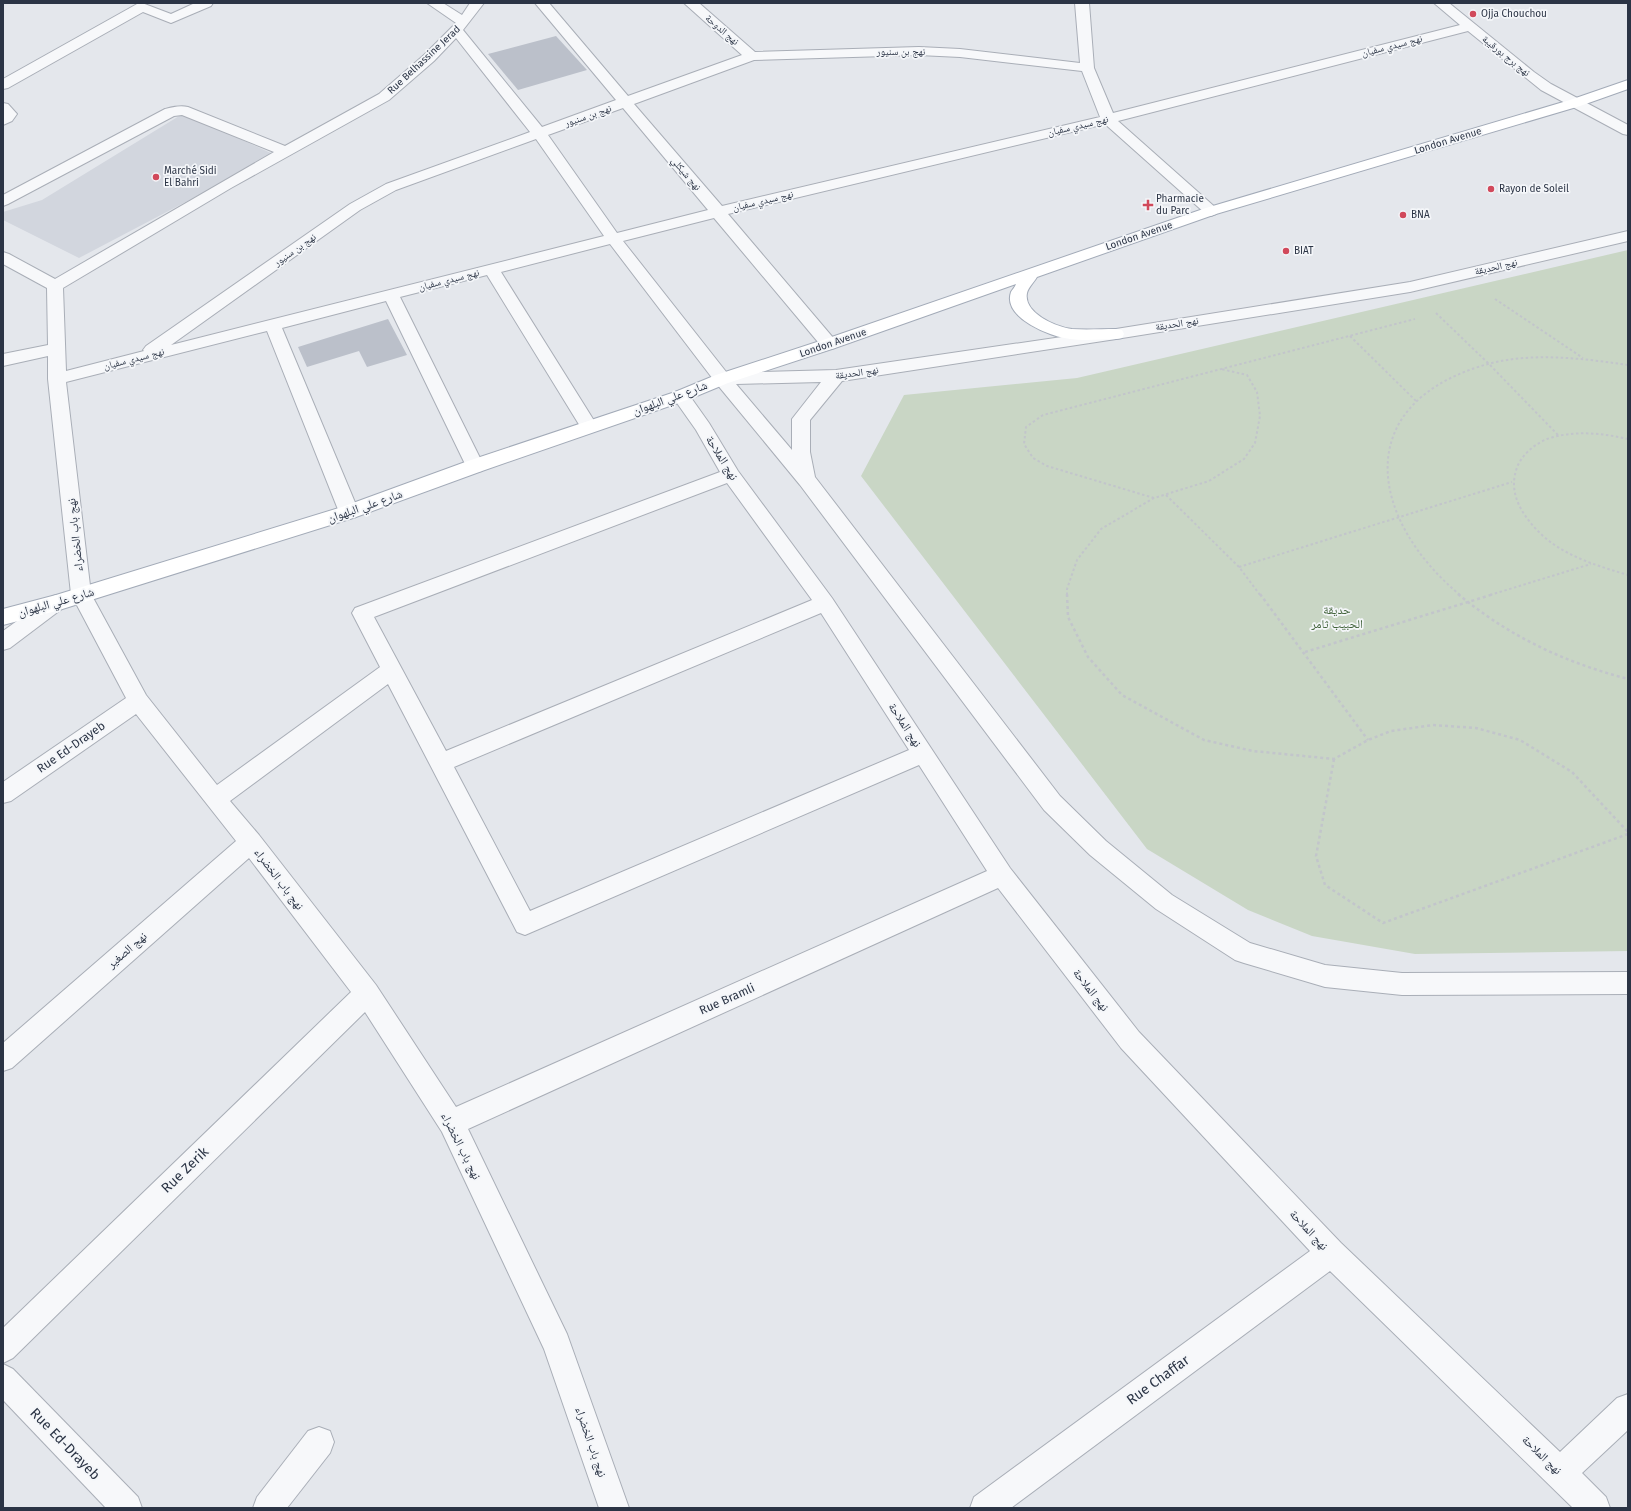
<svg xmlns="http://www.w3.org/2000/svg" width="1631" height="1511" font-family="'Fira Sans','Noto Naskh Arabic',sans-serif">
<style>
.built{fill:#d2d6de}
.green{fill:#c9d6c5}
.building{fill:#bbc0ca}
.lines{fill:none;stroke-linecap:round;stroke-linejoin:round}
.minor-casing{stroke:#a9aeb7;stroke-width:2}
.major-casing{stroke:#a3abb8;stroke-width:2}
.path-far1{stroke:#c2c5cb;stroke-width:2;stroke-dasharray:2.5 2.5;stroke-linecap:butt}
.path{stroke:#c2c5cb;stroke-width:2.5;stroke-dasharray:3 3;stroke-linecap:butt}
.minor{fill:#f7f8fa;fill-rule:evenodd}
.major{fill:#fff;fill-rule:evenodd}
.poi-dot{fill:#d1495b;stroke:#f4f6f9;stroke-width:1.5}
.labels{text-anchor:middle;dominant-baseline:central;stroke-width:3.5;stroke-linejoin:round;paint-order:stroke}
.far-poi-label{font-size:10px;fill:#2b3445;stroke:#f4f6f9;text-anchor:start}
.far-street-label{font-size:10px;fill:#2b3445;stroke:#f4f6f9}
.street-label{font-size:12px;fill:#2b3445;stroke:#f4f6f9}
.park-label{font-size:12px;fill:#3f6138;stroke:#f4f6f9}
.near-street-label{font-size:14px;fill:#2b3445;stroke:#f4f6f9}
</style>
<rect width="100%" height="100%" fill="#e4e7ec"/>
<polygon class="built" points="184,113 275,155 79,258 3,220 3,212 42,200"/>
<polygon class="green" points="1628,250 1628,951 1415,954 1312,936 1248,910 1147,849 861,476 904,395 1077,378"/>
<g class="building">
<polygon points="556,36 587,70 518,90 488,54"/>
<polygon points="388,319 407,355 367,367 359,351 307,367 298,347"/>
</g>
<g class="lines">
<defs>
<g id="minor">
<polygon points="142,3 171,14 195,3 213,3 211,6 171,23 143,12 8,88 3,89 3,79 137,4"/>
<path d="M427 3H443L462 15 470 3H484L463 30 542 127 616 100 535 3H549L628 96 742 55 684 3H699L755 52 919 47 960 49 1080 63 1075 3H1089L1094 68 1113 113 1460 25 1434 3H1449L1534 72 1551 84 1628 125V135L1623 134 1541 90 1468 31 1118 121 1216 208 1219 211 1216 214 1211 216 1206 214 1105 124 728 214 835 340 838 344 835 348 829 349 823 348 714 218 623 241 727 373 836 370 1116 329 1410 282 1628 231V241L1410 292 1116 339 842 381 810 420V452L815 477 1060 796 1106 841 1172 895 1250 943 1325 965 1402 973 1628 972V994L1402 995 1325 987 1244 963 1235 960 1156 909 1090 855 1044 810 800 485 716 383 610 244 501 272 598 427 595 431 589 433 583 431 487 275 400 297 484 466 482 471 475 472 468 471 466 466 386 301 282 328 359 512 356 517 349 519 342 517 339 512 267 331 66 382 91 594 146 695 217 785 380 667 352 613 355 608 720 472 696 430 672 396 675 392 681 390 687 392 709 423 738 471 832 598 1010 868 1139 1032 1341 1243 1560 1452 1617 1398 1628 1394V1430L1582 1473 1606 1497 1610 1508H1573L1330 1271 1011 1508H970L974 1497 1310 1251 1121 1048 998 888 468 1129 567 1334 629 1508H599L544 1349 442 1132 365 1012 13 1358 3 1363V1328L351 992 249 858 12 1068 3 1071V1043L236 841 136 714 11 801 3 803V782L126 698 71 594 48 379V356L3 366V354L48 345 47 288 3 264V252L9 254 55 279 274 152 182 115 174 116 8 204 3 206V195L165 109C173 107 180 105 188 107L285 146 379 94 424 55 456 23ZM456 38 530 132 386 184 350 204 146 346 143 350 144 351 66 371 63 288 231 188 389 100 434 61ZM919 55 960 57 1082 71 1100 117 722 206 634 104 754 60ZM623 108 708 210 617 233 548 135ZM536 139 604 236 171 345 360 210 396 190ZM821 382 792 419V450L736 384ZM727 483 812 600 446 751 374 617ZM821 613 909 750 530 911 454 767ZM388 684 517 932 525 935 919 765 987 871 456 1107 376 985 259 835 230 801Z"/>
<polygon points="3,103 8,104 17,114 12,121 3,125"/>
<polygon points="56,595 63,598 66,603 63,608 10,648 3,650 3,631 49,598"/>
<polygon points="3,1364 13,1369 138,1497 142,1508 106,1508 3,1400"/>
<polygon points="319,1427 330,1431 334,1442 330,1453 287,1508 253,1508 257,1497 308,1431"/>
</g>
<path id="major" d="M1628 80V89L1580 106 1216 214 1037 277C1034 282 1028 288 1027 293 1023 313 1056 327 1072 329 1086 330 1102 329 1116 329L1122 330 1124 334 1122 338 1116 339C1101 339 1085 341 1070 339 1051 337 1002 318 1011 292 1012 290 1015 287 1016 284L835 348 728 383 687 400 482 471 356 517 56 611 3 625V609L56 595 342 507 468 461 675 392 716 375 823 340 1206 208 1570 100Z"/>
</defs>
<use href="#minor" class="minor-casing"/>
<use href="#major" class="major-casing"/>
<g class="path-far1">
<polyline points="1495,299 1583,358"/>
<polyline points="1436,313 1489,364 1558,435"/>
<polyline points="1350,336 1416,401"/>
<path d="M1628 439C1602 433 1573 430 1547 439 1535 444 1524 453 1518 465 1506 493 1523 517 1543 536 1567 557 1598 566 1628 575"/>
<polyline points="1166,495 1239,567 1260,595"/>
<polyline points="1154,498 1047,466 1033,458 1024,444 1026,427 1043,415 1415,319"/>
<polyline points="1239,567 1512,482"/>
<polyline points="1067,595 1067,589 1077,560 1101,529 1154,498 1209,481 1244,459 1255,443 1260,416 1257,392 1247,375 1221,369"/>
<path d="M1460 595C1372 522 1349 409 1478 367 1525 351 1580 358 1628 365"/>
<polyline points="1490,595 1591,564"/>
</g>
<g class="path">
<polyline points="1067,594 1068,617 1088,657 1122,695 1204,740 1253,751 1334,759 1368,740 1391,731 1433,725 1476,728 1520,740 1572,772 1628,832"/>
<polyline points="1260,594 1368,740"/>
<path d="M1458 594C1510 637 1564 662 1628 679"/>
<polyline points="1305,652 1494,594"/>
<polyline points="1334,759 1316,856 1325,885 1383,923 1628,834"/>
</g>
<use href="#minor" class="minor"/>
<use href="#major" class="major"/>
</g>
<g class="poi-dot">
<circle cx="1473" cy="14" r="4"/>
<circle cx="156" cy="177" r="4"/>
<circle cx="1491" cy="189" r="4"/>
<path d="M1146 199h4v4h4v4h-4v4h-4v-4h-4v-4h4z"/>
<circle cx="1403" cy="215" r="4"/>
<circle cx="1286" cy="251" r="4"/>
</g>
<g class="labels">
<g class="far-poi-label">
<text x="1481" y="14">Ojja Chouchou</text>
<text x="164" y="171">Marché Sidi<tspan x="164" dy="12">El Bahri</tspan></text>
<text x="1499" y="189">Rayon de Soleil</text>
<text x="1156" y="199">Pharmacie<tspan x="1156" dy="12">du Parc</tspan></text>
<text x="1411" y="215">BNA</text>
<text x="1294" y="251">BIAT</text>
</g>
<g class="far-street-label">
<text transform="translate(722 30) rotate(41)">نهج الدوحة</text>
<text transform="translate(1392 46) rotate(-14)">نهج سيدي سفيان</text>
<text x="901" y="52">نهج بن سنيور</text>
<text transform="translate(1506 56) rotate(39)">نهج برج بورقيبة</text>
<text transform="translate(424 60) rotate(-43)">Rue Belhassine Jerad</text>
<text transform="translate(588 116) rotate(-19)">نهج بن سنيور</text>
<text transform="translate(1078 126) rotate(-13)">نهج سيدي سفيان</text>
<text transform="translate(1448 141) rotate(-17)">London Avenue</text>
<text transform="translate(686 174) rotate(50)">نهج شيكلي</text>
<text transform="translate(763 201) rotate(-13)">نهج سيدي سفيان</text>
<text transform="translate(1139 236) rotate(-19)">London Avenue</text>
<text transform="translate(295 250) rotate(-35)">نهج بن سنيور</text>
<text transform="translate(1496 267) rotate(-13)">نهج الحديقة</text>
<text transform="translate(449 280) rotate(-14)">نهج سيدي سفيان</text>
<text transform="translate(1177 324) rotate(-9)">نهج الحديقة</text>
<text transform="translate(833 343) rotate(-19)">London Avenue</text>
<text transform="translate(134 359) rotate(-14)">نهج سيدي سفيان</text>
<text transform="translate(857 373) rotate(-8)">نهج الحديقة</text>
</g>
<g class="street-label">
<text transform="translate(670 398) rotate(-20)">شارع علي البلهوان</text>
<text transform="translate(722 458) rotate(58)">نهج الملاحة</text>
<text transform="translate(365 506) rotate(-19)">شارع علي البلهوان</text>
<text transform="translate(75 535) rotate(-96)">نهج باب الخضراء</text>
<text transform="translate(56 602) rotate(-16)">شارع علي البلهوان</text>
<text transform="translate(905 725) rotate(57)">نهج الملاحة</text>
<text transform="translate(71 747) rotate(-35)">Rue Ed-Drayeb</text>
<text transform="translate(279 879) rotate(53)">نهج باب الخضراء</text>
<text transform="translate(127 950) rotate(-41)">نهج الصغير</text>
<text transform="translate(1091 990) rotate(52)">نهج الملاحة</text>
<text transform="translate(727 999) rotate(-24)">Rue Bramli</text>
<text transform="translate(461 1146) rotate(63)">نهج باب الخضراء</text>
<text transform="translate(1309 1230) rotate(47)">نهج الملاحة</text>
<text transform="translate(591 1442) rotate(71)">نهج باب الخضراء</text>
<text transform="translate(1542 1455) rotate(44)">نهج الملاحة</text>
</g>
<g class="park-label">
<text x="1337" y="610">حديقة<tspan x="1337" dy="14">الحبيب ثامر</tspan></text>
</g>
<g class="near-street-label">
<text transform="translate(185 1170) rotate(-44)">Rue Zerik</text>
<text transform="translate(1158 1380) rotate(-36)">Rue Chaffar</text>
<text transform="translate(65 1444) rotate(46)">Rue Ed-Drayeb</text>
</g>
</g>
<rect width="1631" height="1511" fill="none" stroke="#2b3445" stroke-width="8"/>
</svg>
